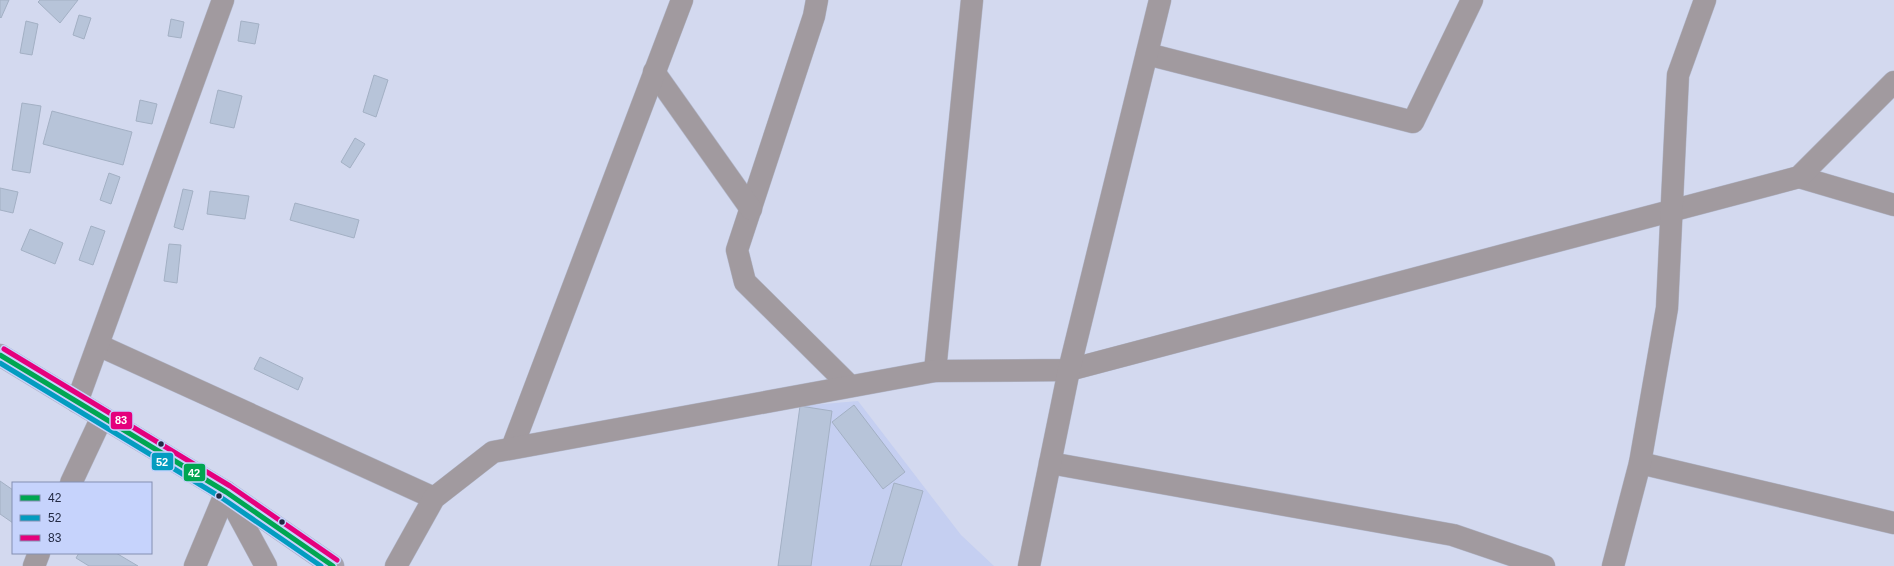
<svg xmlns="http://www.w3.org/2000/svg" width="1894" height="566" font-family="Arial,sans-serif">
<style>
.built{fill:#c5cff1}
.building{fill:#b7c4d9;stroke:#a3b0c4}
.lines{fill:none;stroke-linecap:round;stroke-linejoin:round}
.minor-casing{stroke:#b2b7ca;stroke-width:23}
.highway-casing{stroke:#b2b7ca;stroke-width:23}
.minor{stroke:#a19a9f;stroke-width:22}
.highway{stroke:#a5a2ad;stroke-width:22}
.bus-1-casing{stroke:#c6d3fc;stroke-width:8}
.bus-2-casing{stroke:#c6d3fc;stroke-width:8}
.bus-3-casing{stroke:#c6d3fc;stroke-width:8}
.bus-1{stroke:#00a651;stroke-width:5}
.bus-2{stroke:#039cc0;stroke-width:5}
.bus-3{stroke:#e5007d;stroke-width:5}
.bus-dot{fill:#222943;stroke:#c6d3fc;stroke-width:1.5}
.line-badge{stroke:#c6d3fc;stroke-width:1.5}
.badge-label{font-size:11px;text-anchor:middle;font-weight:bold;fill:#fff}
</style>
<rect width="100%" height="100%" fill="#d3d9ef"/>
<polygon class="built" points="858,401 961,535 994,566 778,566 800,406"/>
<g class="building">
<polygon points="0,0 9,0 1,18 0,17"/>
<polygon points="40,0 78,0 60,23 38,2"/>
<polygon points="79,15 91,18 84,39 73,35"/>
<polygon points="171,19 184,22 181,38 168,36"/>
<polygon points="26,21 38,24 32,55 20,53"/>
<polygon points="241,21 259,24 255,44 238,41"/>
<polygon points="374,75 388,80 376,117 363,112"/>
<polygon points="218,90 242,96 234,128 210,123"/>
<polygon points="140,100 157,104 152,124 136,121"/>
<polygon points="22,103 41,106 30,173 12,170"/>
<polygon points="52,111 132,132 123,165 43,144"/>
<polygon points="355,138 365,144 350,168 341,162"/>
<polygon points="109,173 120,177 111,204 100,200"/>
<polygon points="0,188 18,192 13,213 0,210"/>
<polygon points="183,189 193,191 183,230 174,227"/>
<polygon points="210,191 249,196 245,219 207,214"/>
<polygon points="295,203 359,220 354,238 290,220"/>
<polygon points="91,226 105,231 93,265 79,260"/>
<polygon points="30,229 63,243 55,264 21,250"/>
<polygon points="169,244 181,245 177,283 164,281"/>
<polygon points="260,357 303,378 298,390 254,369"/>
<polygon points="854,405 905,472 883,489 832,422"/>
<polygon points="800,406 832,411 811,566 778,566"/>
<polygon points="0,481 13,490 13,523 0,514"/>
<polygon points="894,483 923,491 901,566 870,566"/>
<polygon points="79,553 116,553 138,566 89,566 76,558"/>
</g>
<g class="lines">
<defs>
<g id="minor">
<polyline points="817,0 814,16 737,250 745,282 850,386"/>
<polyline points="1147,54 1413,122 1472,0"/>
<polyline points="654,72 751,209"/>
<polyline points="1799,177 1894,205"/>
<polyline points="98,345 434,498"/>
<polyline points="935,371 972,0"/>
<polyline points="77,402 223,0"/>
<polyline points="512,448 682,0"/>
<polyline points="1050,463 1453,535 1544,566"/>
<polyline points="1640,463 1894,523"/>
<polyline points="71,483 102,417"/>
<polyline points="226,492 266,566"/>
<polyline points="34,566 39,553"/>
<polyline points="195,566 226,492"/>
<polyline points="396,566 434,498 493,452 935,371 1069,370 1799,177 1894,82"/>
<polyline points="1029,566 1069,370 1160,0"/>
<polyline points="1613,566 1640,463 1667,308 1678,75 1705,0"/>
</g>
<polyline id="highway" points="0,355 226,492 333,566"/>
</defs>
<use href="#minor" class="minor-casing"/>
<use href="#highway" class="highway-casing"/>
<use href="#minor" class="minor"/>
<use href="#highway" class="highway"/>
<defs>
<polyline id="bus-1" points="0,355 226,492 333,566"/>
<polyline id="bus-2" points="0,363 222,498 321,566"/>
<polyline id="bus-3" points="4,349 230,486 337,560"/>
</defs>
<use href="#bus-1" class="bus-1-casing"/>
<use href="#bus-2" class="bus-2-casing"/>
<use href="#bus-3" class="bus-3-casing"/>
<use href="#bus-1" class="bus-1"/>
<use href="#bus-2" class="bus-2"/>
<use href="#bus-3" class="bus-3"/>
</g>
<g class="bus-dot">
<circle cx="161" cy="444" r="3.5"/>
<circle cx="219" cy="496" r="3.5"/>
<circle cx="282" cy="522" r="3.5"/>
</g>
<g class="line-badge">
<rect x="110" y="411" width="23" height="19" rx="4" fill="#e5007d"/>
<rect x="151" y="452" width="23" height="19" rx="4" fill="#039cc0"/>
<rect x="183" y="463" width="23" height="19" rx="4" fill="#00a651"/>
</g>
<g class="badge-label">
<text x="121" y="424">83</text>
<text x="162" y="466">52</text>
<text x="194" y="477">42</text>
</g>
<rect x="12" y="482" width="140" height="72" fill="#c6d3fc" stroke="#848fb2"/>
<rect x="20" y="495" width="20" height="6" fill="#00a651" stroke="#848fb2"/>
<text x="48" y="502" font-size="12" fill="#222943">42</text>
<rect x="20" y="515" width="20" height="6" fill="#039cc0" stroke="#848fb2"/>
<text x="48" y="522" font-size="12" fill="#222943">52</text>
<rect x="20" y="535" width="20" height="6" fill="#e5007d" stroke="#848fb2"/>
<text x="48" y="542" font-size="12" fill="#222943">83</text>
</svg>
